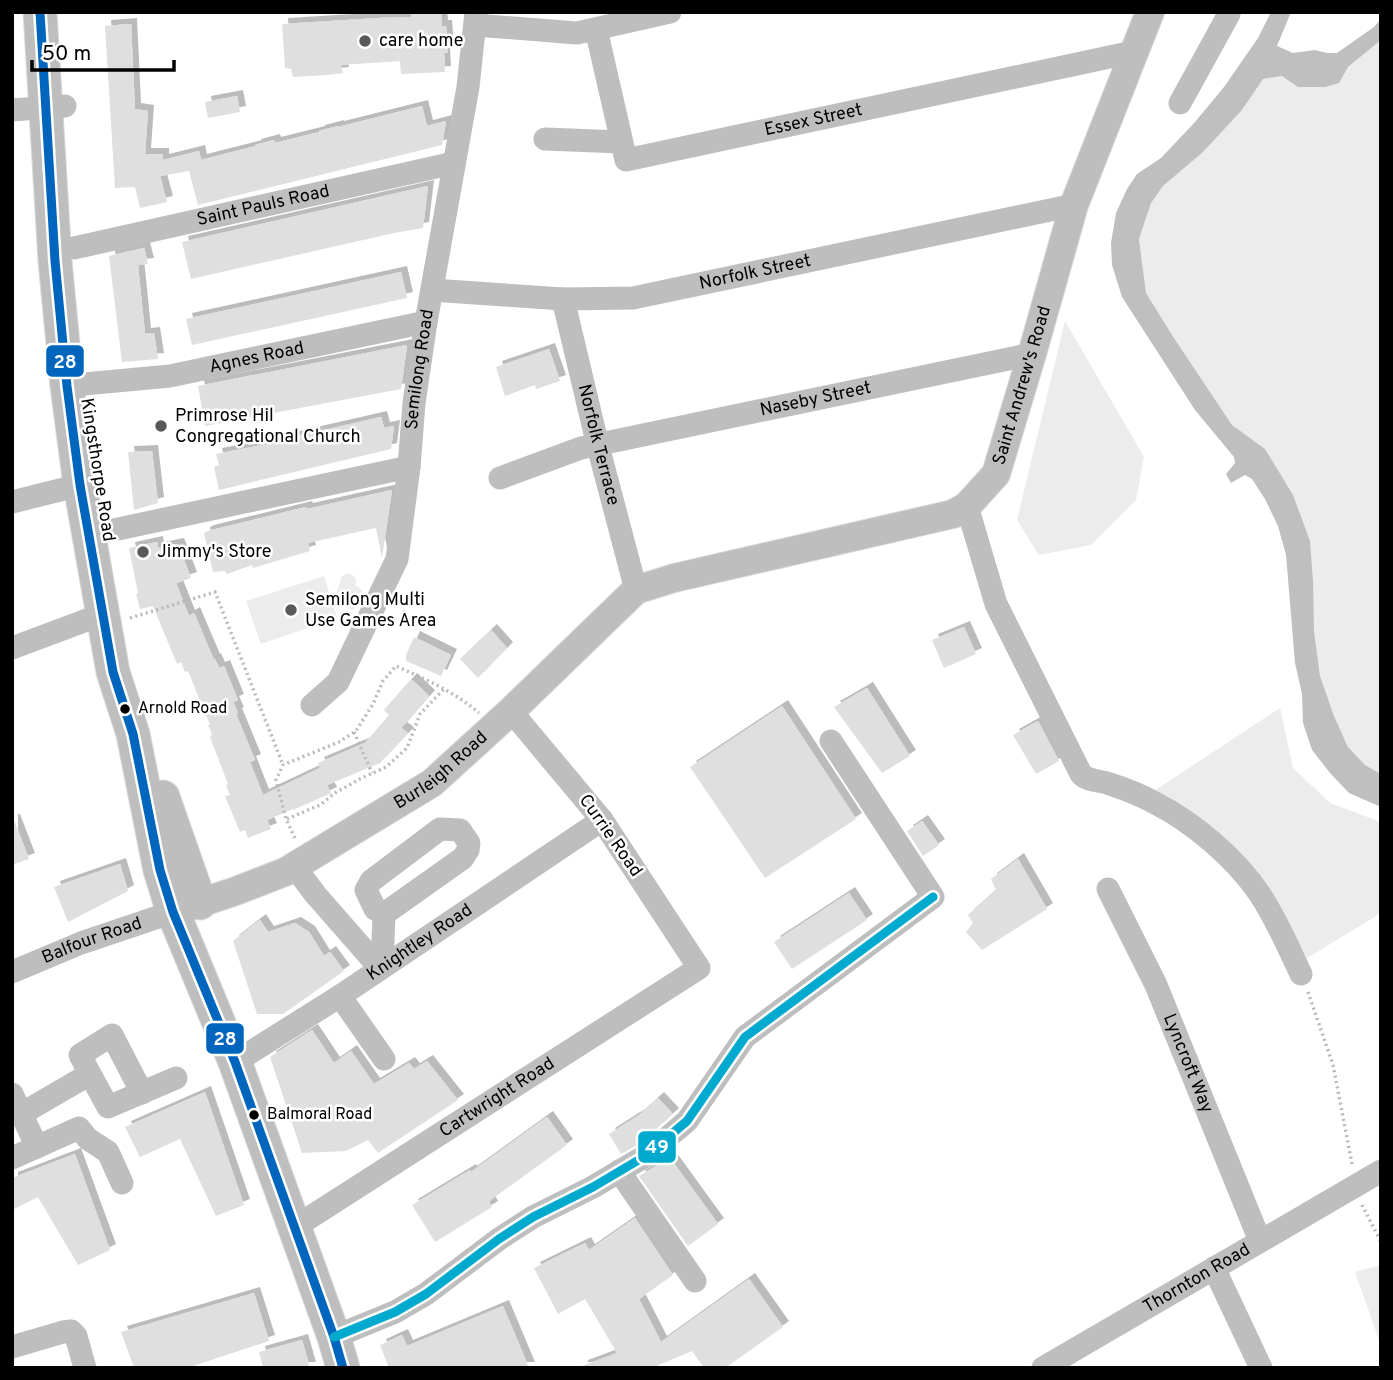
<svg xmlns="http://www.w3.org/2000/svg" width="1393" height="1380" font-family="Overpass,sans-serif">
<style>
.green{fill:#ececec}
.water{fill:#bfbfbf}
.building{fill:#dfdfdf;filter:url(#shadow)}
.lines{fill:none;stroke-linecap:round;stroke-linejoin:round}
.major-casing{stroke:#dbdbdb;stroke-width:30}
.highway-casing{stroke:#dbdbdb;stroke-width:35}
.path{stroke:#b9b9b9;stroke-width:3.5;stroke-dasharray:2 3.5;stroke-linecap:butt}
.minor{stroke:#bebebe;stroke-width:23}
.major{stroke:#bebebe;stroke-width:28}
.highway{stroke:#bebebe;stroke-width:33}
.bus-1-casing{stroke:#fff;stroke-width:14}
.bus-2-casing{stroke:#fff;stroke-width:14}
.bus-1{stroke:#0065bd;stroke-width:9}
.bus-2{stroke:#00a9ce;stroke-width:9}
.poi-dot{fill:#595959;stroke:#fff;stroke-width:2.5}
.bus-dot{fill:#000;stroke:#fff;stroke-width:2.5}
.labels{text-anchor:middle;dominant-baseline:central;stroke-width:5;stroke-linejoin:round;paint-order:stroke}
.bus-label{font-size:16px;fill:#000;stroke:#fff;text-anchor:start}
.poi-label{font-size:18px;fill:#000;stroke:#fff;text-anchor:start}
.street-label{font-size:18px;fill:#000;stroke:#fff}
.line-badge{stroke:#fff;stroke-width:2.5}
.badge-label{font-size:19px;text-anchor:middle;font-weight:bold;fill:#fff}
</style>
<defs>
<filter id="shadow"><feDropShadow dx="6" dy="-6" stdDeviation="0" flood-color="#0004"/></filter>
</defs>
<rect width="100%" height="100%" fill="#fff"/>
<g class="green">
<polygon points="1381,40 1381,774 1365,765 1348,747 1334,716 1320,676 1314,631 1265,449 1232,425 1174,338 1146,293 1139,239 1151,203 1163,186 1203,152 1242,110 1263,79 1348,67"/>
<polygon points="1065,321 1144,457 1136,500 1091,545 1039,555 1017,520"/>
<path d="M348 573C356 576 357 578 355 586L360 588 363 593 358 606 352 610 339 604 337 591 342 576Z"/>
<polygon points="324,576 337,618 261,644 246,601"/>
<polygon points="1280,708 1293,768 1330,803 1381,822 1381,913 1304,960 1268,893 1154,791"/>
<polygon points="1381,1265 1381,1346 1355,1272"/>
</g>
<polygon class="water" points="1271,12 1291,12 1277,46 1293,53 1315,50 1327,53 1337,53 1374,27 1381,19 1381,40 1348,67 1339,83 1325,87 1298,87 1282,76 1263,79 1242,110 1203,152 1163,186 1151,203 1139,239 1146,293 1174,338 1232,425 1265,449 1293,495 1310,541 1313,581 1314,631 1320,676 1334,716 1348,747 1365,765 1381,774 1381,807 1349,793 1330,773 1312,750 1303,723 1302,694 1295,663 1286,555 1278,526 1265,499 1252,479 1245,475 1231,483 1226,474 1235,463 1234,457 1195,410 1122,297 1112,265 1111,243 1116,213 1127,189 1137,174 1161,158 1195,122 1224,87 1258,38"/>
<g class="building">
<polygon points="441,12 442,26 446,26 448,53 444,53 445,72 401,74 400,61 341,65 343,73 326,75 293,77 291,69 285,68 282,24 379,18 411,17 411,13"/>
<polygon points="131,24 135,109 148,111 145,154 163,154 163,160 199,151 201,160 256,146 255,145 274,140 275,143 319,132 319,131 338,126 338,127 422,106 427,126 446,121 442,145 198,205 189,171 160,176 167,202 140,208 135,187 115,188 105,26"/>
<polygon points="237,96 240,112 208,118 205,102"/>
<polygon points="428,186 423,228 394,233 191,279 182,242"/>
<polygon points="144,248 148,264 138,265 145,334 154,333 158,359 122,362 109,256"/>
<polygon points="401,272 407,298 192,345 186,319"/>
<polygon points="407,345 401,389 205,426 198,386"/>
<polygon points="549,349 560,381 536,389 535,385 505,396 496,367"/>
<polygon points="381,417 384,428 394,426 391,449 219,490 214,467 219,465 216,454 289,440 289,438"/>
<polygon points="152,451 158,503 134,510 128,452"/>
<polygon points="392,490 382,558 376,528 308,543 310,551 253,568 252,565 227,574 225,571 213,572 204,533 208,531 306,507 307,509"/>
<polygon points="157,542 158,548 178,544 191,578 176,583 189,616 194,613 214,660 215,659 219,668 224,666 238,700 233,702 238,713 236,714 255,760 250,762 263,795 320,768 318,763 365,743 389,715 384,710 411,679 429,696 401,728 408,733 380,763 327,785 331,793 293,810 293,809 267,820 271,829 248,838 245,830 240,832 225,796 230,795 226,785 228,784 210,737 212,734 208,725 210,725 188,671 185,672 181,662 177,664 153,606 140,609 136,594 138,593 129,548"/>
<polygon points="964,627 976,654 944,668 932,640"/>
<polygon points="491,630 507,648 478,678 460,659"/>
<polygon points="414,637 451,655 441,676 406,661 406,655"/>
<polygon points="867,688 910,756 882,773 834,707"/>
<polygon points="782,706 856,819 765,878 690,767"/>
<polygon points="1038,721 1059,761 1036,774 1013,735"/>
<polygon points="12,820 14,820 29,859 12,865"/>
<polygon points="922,821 939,845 923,856 907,831"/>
<polygon points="1018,859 1047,909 982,950 966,932 973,923 968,915 996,890 991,879"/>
<polygon points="120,864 128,891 68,922 54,887"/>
<polygon points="849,893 867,920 792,969 774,942"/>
<polygon points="260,920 268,932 295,923 309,932 324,956 330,952 344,971 283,1014 257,1014 233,941"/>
<polygon points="312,1030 334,1063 351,1051 374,1084 409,1063 414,1069 427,1061 458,1100 378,1153 368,1140 346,1151 302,1153 270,1057"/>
<polygon points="205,1092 244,1205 216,1216 180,1139 140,1157 125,1127"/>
<polygon points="658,1098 673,1114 639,1144 621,1154 609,1134 639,1115"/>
<polygon points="547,1117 567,1145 489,1201 492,1207 435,1242 412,1205 470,1170 471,1172"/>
<polygon points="75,1154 110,1250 78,1265 38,1197 12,1210 12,1178"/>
<polygon points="668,1155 718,1224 688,1246 639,1176 656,1166"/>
<polygon points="635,1218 673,1275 639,1299 661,1342 749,1279 783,1327 725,1368 704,1368 692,1351 652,1368 582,1368 582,1366 617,1353 585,1299 558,1314 534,1268 585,1243 589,1250"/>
<polygon points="254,1293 269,1341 187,1368 134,1368 121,1332"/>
<polygon points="503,1306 529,1368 389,1368 380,1345 402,1335 407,1346"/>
<polygon points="302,1340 310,1368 263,1368 259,1352"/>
</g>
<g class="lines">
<defs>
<g id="major">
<path id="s13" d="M179 910 233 892 285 872 432 783 511 711 636 590 674 578 953 514 967 506 996 474 1032 354 1074 205 1150 12"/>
</g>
<g id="highway">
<polyline points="40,12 55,261 67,386 80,485 113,672 133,734 160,870 173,912 235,1062 334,1337 343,1368"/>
<polyline points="163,797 200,903"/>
</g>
</defs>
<use href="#major" class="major-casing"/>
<use href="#highway" class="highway-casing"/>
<g class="path">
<polyline points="130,618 215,592 283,765"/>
<polyline points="354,732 372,773"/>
<polyline points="287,819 320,805 335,793 360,779 386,767 407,748 420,714 444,689"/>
<path d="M295 838 286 819 276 780 283 765 339 742 356 731 373 704 383 681 396 666C425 679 455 692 479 713"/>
<polyline points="1308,992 1333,1065 1352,1164"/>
<polyline points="1362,1205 1381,1242"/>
</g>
<g class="minor">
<polyline points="475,25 577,33 670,12"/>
<path id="s1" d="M596 29 626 160 1133 52"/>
<polyline points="1180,103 1229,14"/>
<polyline points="12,110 65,106"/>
<polyline points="545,139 621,142"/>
<path id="s2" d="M74 248 454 163"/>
<path id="s3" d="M432 290 563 299 633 298 1074 205"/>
<path id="s4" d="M563 299 598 446 636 590"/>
<path id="s5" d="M84 384 170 376 426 322"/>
<path id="s6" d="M500 478 581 448 1032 354"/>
<polyline points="12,502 80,485"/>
<path d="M967 506 996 604 1081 774C1089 782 1100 780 1110 784 1125 789 1141 795 1155 803 1193 822 1235 858 1259 893 1276 918 1288 947 1301 974"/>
<polyline points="90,535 409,467"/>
<polyline points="12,648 103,614"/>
<path id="s7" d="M312 705 338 682 397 559 409 467 414 403 426 322 468 87 476 12"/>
<polyline points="294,866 315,894 371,958 382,966"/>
<path id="s8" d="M1108 889 1156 985 1260 1241"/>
<polyline points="382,966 384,914 375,909 366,890 371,881 440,829 460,830 469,843 468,850 463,858 384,914"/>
<path id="s9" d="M12 972 81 943 173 912"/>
<polyline points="340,996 384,1059"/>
<path id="s10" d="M235 1062 340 996 602 820"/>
<polyline points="90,1074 80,1055 112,1035 142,1093"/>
<polyline points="12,1094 37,1147"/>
<polyline points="21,1114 90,1074 108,1107 176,1078"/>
<polyline points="12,1158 79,1128 88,1139 108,1152 122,1183"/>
<polyline points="619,1171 695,1281"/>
<path id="s11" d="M295 1227 699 968 602 820 511 711"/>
<polyline points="1214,1268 1261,1368"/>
<polyline points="334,1337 395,1312 426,1294 499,1239 533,1217 593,1187 647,1155 687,1121 745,1037 933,897 831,741"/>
<polyline points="12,1347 63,1332 71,1331 76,1336 85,1368"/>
<path id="s12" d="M1043 1368 1381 1171"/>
</g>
<use href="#major" class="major"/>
<use href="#highway" class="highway"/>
<defs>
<polyline id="bus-1" points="40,12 55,261 67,386 80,485 113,672 133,734 160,870 173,912 235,1062 334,1337 343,1368"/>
<polyline id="bus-2" points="334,1337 395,1312 426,1294 499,1239 533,1217 593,1187 647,1155 687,1121 745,1037 933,897"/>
</defs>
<use href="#bus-1" class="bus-1-casing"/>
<use href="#bus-2" class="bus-2-casing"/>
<use href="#bus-1" class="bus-1"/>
<use href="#bus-2" class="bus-2"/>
</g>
<g class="poi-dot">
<circle cx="365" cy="41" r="7"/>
<circle cx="161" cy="426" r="7"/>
<circle cx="143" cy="552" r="7"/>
<circle cx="291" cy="610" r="7"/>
</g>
<g class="bus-dot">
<circle cx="125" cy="709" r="6"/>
<circle cx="254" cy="1115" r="6"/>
</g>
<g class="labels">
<g class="bus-label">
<text x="138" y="709">Arnold Road</text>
<text x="267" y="1115">Balmoral Road</text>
</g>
<g class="poi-label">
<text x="379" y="41">care home</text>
<text x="175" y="416">Primrose Hil<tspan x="175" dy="21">Congregational Church</tspan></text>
<text x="157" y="552">Jimmy's Store</text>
<text x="305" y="600">Semilong Multi<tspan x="305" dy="21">Use Games Area</tspan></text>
</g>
<g class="street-label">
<text stroke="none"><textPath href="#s1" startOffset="326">Essex Street</textPath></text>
<text stroke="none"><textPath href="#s2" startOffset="194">Saint Pauls Road</textPath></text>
<text stroke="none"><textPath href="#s3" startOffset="326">Norfolk Street</textPath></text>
<text stroke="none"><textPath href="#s5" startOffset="175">Agnes Road</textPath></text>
<text stroke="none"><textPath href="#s7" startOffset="362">Semilong Road</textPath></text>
<text stroke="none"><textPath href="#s13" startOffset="1043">Saint Andrew's Road</textPath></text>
<text stroke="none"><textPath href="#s6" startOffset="326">Naseby Street</textPath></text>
<text stroke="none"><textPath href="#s4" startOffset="150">Norfolk Terrace</textPath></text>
<text transform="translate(97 470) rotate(81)">Kingsthorpe Road</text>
<text stroke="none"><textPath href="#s13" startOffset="299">Burleigh Road</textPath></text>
<text transform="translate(610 836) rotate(55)">Currie Road</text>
<text stroke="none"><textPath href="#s9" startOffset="86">Balfour Road</textPath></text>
<text stroke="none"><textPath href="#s10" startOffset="220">Knightley Road</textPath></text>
<text stroke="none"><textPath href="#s8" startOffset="192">Lyncroft Way</textPath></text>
<text stroke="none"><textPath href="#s11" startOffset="240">Cartwright Road</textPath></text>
<text stroke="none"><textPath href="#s12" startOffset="178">Thornton Road</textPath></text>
</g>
</g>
<g class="line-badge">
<rect x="45" y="344" width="40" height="34" rx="7" fill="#0065bd"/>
<rect x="205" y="1022" width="40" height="33" rx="7" fill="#0065bd"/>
<rect x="637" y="1130" width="40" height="34" rx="7" fill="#00a9ce"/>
</g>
<g class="badge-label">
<text x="65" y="368">28</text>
<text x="225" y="1045">28</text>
<text x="657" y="1153">49</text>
</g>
<rect width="1393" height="1380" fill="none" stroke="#000000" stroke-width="28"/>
<path d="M32 60v10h142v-10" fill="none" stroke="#000000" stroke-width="3.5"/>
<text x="42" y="60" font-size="21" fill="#000000" stroke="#ffffff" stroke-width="5" paint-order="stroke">50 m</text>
</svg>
